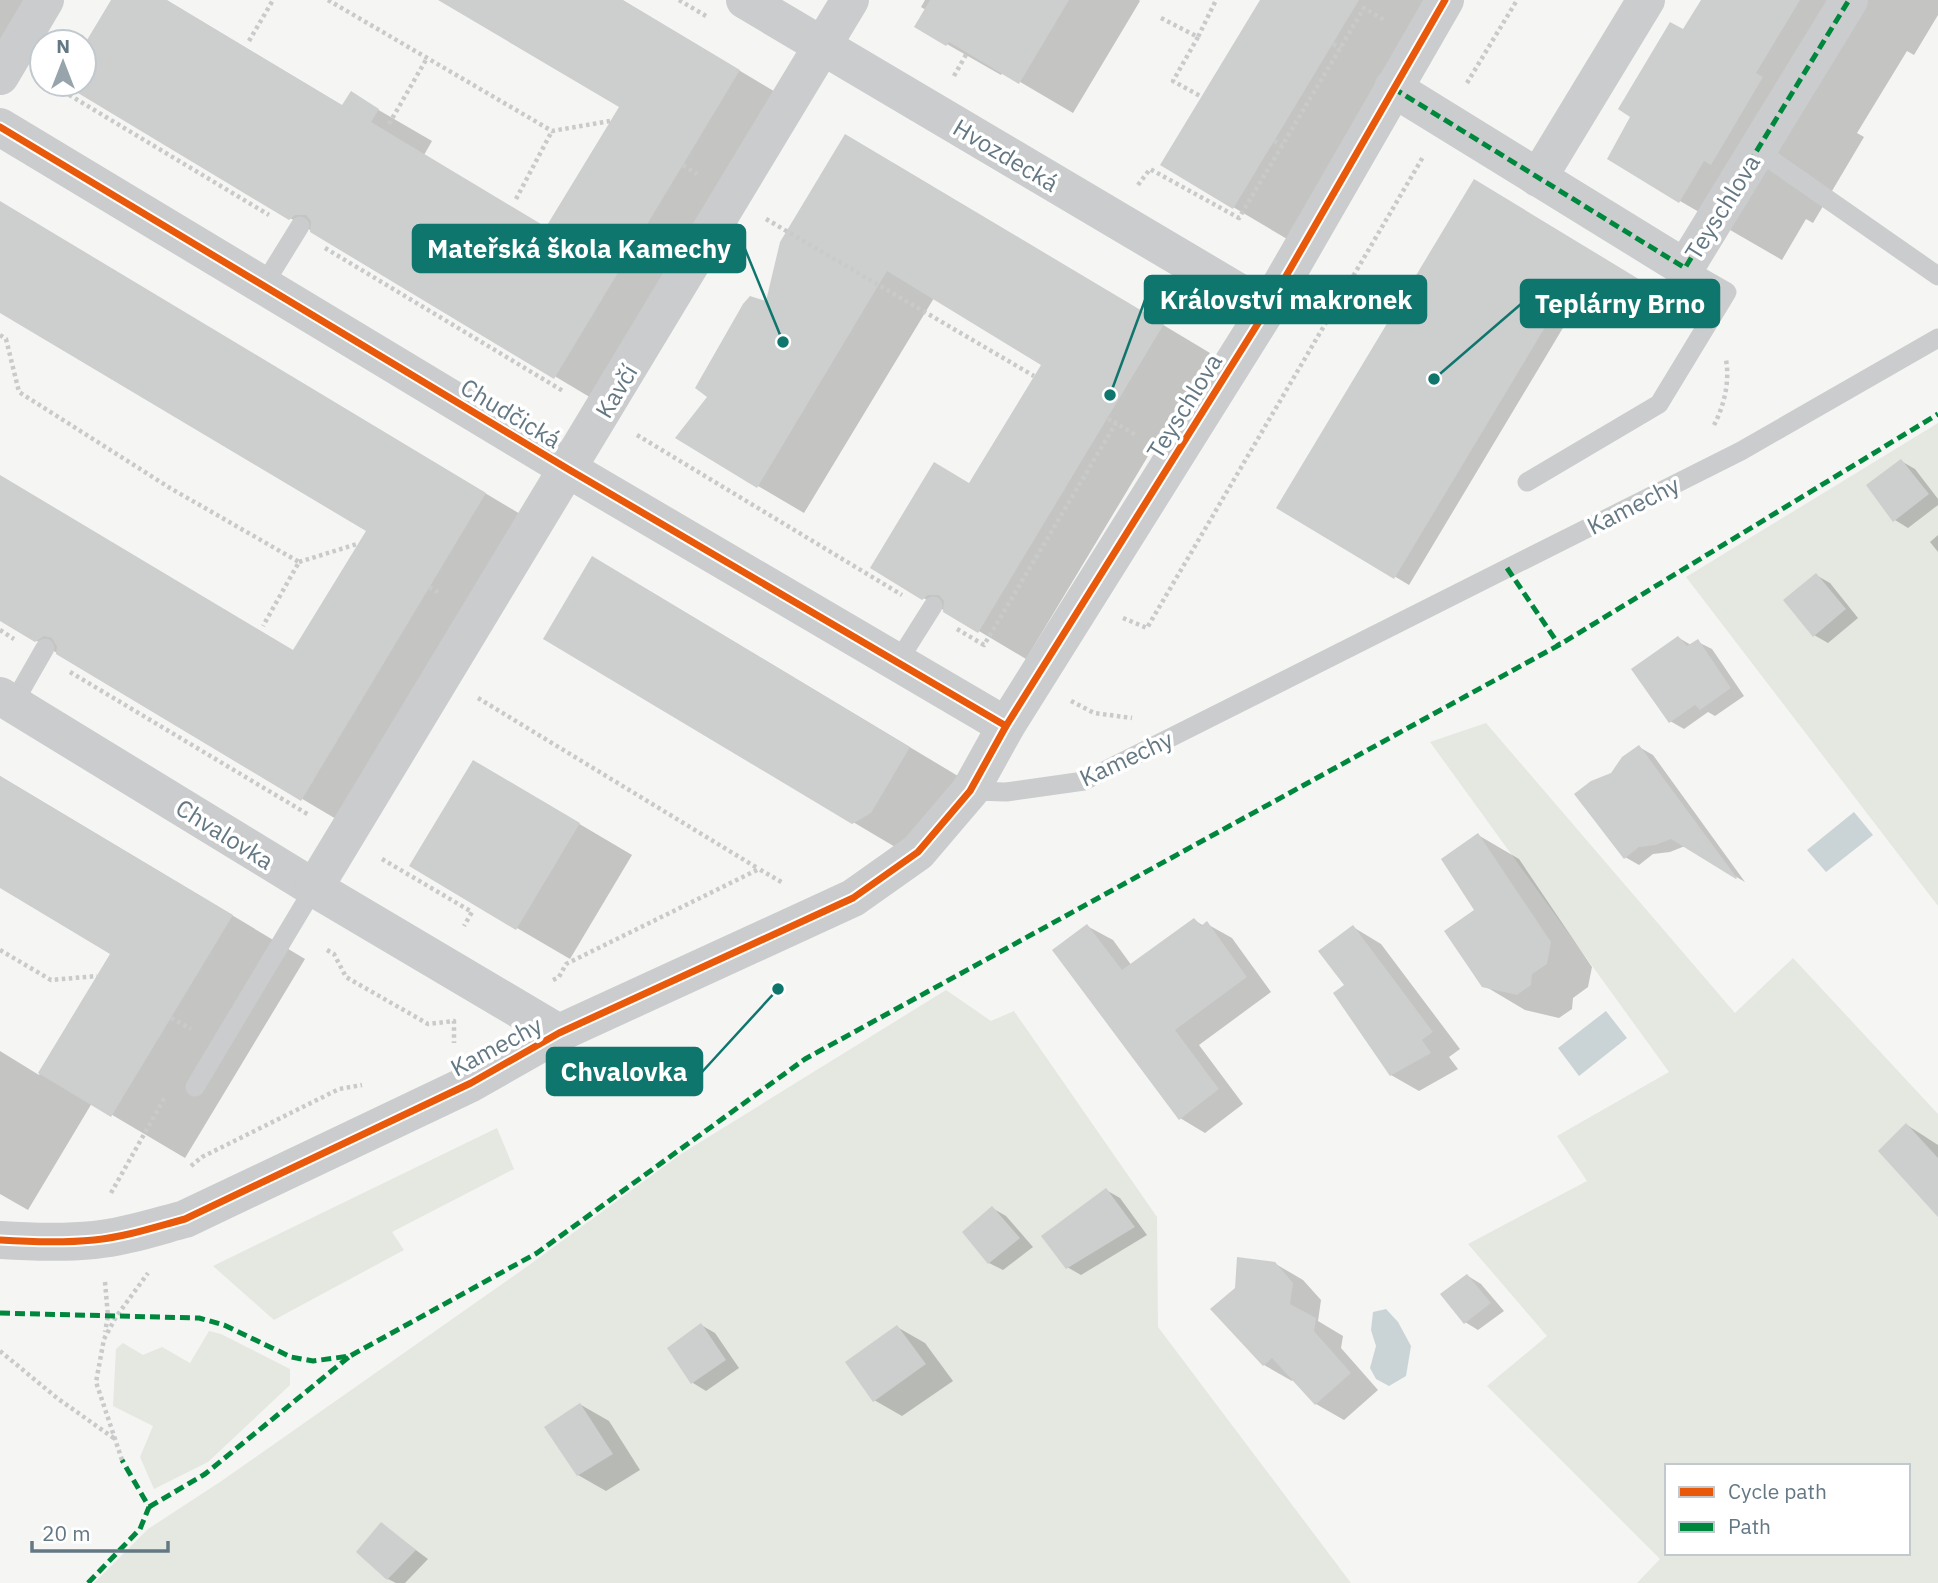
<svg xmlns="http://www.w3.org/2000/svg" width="1938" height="1583" font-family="'IBM Plex Sans',sans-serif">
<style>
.green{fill:#e4e8e1;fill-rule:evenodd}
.water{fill:#cad4d6}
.shadow{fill:#0003}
.building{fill:#cdcece}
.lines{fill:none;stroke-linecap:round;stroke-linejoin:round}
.path{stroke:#c9caca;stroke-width:4.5;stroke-dasharray:3.5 3.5;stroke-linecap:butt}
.lane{stroke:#cacccd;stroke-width:19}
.street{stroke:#cacccd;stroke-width:38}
.quiet{stroke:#00873e;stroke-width:5;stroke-dasharray:10 5;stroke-linecap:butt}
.cycleway-casing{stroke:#fff;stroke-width:11}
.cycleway{stroke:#e8590c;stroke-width:7}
.labels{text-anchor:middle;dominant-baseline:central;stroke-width:7;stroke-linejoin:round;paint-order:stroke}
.street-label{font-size:24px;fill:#647884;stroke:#fff}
.leader{fill:none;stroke:#0f766e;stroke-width:2.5}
.callout-dot{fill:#0f766e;stroke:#fff;stroke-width:2.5}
.callout{fill:#0f766e;stroke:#0f766e;stroke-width:2.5}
.callout-label{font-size:26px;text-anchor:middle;font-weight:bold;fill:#fff}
</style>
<rect width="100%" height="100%" fill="#f5f5f3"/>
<g class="green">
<polygon points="1938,423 1938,906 1686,577"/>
<path d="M1486 723 1735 1013 1793 958 1938 1114V1583H1637L1660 1559 1487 1386 1547 1336 1468 1244 1587 1181 1557 1136 1669 1072 1430 742ZM1667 1466H1908V1553H1667Z"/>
<polygon points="946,990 991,1021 1014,1011 1157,1217 1158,1327 1351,1583 94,1583 148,1529 220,1482 525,1268 681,1154"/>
<polygon points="497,1128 514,1169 392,1232 404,1250 274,1320 213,1266"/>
<polygon points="209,1331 221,1334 290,1369 290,1385 208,1462 154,1489 140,1457 153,1426 113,1406 116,1349 123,1343 143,1355 162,1347 190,1363"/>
</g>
<g class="water">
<polygon points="1854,812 1873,835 1826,872 1807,850"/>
<polygon points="1606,1011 1627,1038 1579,1076 1558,1048"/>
<polygon points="1386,1309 1398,1322 1411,1346 1406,1376 1389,1386 1376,1379 1370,1368 1376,1346 1371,1330 1373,1312"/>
</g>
<g class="shadow">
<polygon points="0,0 32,0 0,43"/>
<polygon points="113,0 166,0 343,106 351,94 432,141 424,155 547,229 621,106 442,0 622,0 792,102 608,408 66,84 84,84 84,49"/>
<polygon points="925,0 1139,0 1140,1 1073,113 1003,72 1001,75 917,27 926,10 921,7"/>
<polygon points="1262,0 1430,0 1287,239 1162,165"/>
<polygon points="1703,0 1938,0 1938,15 1914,55 1907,51 1857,133 1864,137 1813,223 1806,219 1782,260 1680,201 1684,32"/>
<polygon points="893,163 1210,353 1026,659 873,568 970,485 1043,364 934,298 804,513 758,486 709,396 767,303"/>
<polygon points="1475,182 1673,301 1657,327 1588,286 1409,585 1279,507"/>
<polygon points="0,203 547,530 363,835 0,619 0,476 294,652 368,530 0,311"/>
<polygon points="1901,461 1915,469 1938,499 1938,505 1908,528 1895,520"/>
<polygon points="1938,535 1938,552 1930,542"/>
<polygon points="1816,575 1830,583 1858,618 1828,643 1814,635"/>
<polygon points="646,589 963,779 907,854 853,822"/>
<polygon points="1679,638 1691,645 1698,642 1712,649 1744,696 1715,716 1708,712 1684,729 1670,721"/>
<polygon points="1639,747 1653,755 1745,882 1685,846 1670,852 1653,854 1639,865 1625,857 1612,775"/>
<polygon points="0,776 305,959 185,1158 92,1103 28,1210 0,1194 0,1051 39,1075 113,954 0,886"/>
<polygon points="527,793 632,855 570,959 517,928"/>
<polygon points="1478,835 1519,859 1592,967 1588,987 1573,998 1572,1009 1559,1018 1525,1010 1483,985 1476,911"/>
<polygon points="1194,920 1204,926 1207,924 1232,938 1271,992 1199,1045 1243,1104 1205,1133 1180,1118 1087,926 1113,940 1132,966"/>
<polygon points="1353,927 1381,944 1460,1049 1449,1057 1458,1069 1419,1091 1391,1075 1347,985"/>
<polygon points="1907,1125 1938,1145 1938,1209"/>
<polygon points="1106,1190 1120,1198 1147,1235 1081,1275 1067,1267"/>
<polygon points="992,1208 1006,1216 1033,1247 1003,1270 989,1263"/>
<polygon points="1274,1263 1303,1280 1321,1300 1318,1321 1343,1336 1341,1348 1378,1390 1344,1420 1316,1404 1294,1379 1292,1381 1264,1365"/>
<polygon points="1468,1276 1481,1284 1504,1311 1478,1330 1465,1322"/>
<polygon points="701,1325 715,1333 739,1368 706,1391 693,1383"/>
<polygon points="897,1327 925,1343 953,1381 902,1416 874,1400"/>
<polygon points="581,1405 609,1421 640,1470 606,1491 578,1475"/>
<polygon points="382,1525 428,1559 405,1583 396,1583 388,1579"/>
</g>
<g class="building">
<polygon points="111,0 167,0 342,105 351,91 379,109 371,122 546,227 619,107 438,0 623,0 740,70 554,379 310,232 311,221 306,215 295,215 289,220 63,84 84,84 84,45"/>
<polygon points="930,0 1069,0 1019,84 949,42 946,46 914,27"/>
<polygon points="1260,0 1359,0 1233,209 1160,165"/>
<polygon points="1701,0 1800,0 1756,73 1763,77 1711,165 1704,161 1679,203 1607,159 1630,117 1618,109 1670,22 1683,29"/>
<polygon points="845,134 1164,324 978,633 943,612 944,601 939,595 928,595 922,600 870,568 934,462 969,483 1041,365 887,271 757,488 675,438 707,397 695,388 743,304 750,296 766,301 780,242"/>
<polygon points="1474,179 1660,292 1642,321 1574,279 1394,579 1276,508"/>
<polygon points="0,201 486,493 301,801 56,654 57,647 52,638 44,636 35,642 0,621 0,475 293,650 366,531 0,313"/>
<polygon points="1901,459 1929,494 1893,522 1866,485"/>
<polygon points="592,556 910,747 871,813 852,824 543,639"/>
<polygon points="1816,573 1846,609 1813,637 1783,600"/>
<polygon points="1678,636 1687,646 1698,639 1731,688 1700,710 1695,705 1669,723 1631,669"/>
<polygon points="1639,745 1737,878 1736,879 1671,839 1656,845 1639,847 1624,859 1574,794 1591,781 1611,773 1622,757"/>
<polygon points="473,760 580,823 516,930 409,866"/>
<polygon points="0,776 233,915 111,1117 38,1073 110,954 0,888"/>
<polygon points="1478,833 1551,942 1547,964 1532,974 1531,985 1517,995 1482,987 1444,931 1474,910 1441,859"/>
<polygon points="1194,918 1201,926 1207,921 1247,977 1175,1030 1219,1089 1179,1120 1052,950 1087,924 1122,970"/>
<polygon points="1353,925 1433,1032 1422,1040 1431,1053 1390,1076 1333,993 1344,985 1318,951"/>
<polygon points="1906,1123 1938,1158 1938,1217 1878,1151"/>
<polygon points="1106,1188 1135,1227 1066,1269 1041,1236"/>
<polygon points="992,1206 1020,1238 988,1264 962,1232"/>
<polygon points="1237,1257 1275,1262 1293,1283 1290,1304 1316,1318 1314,1331 1351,1373 1315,1405 1272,1358 1263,1366 1210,1309 1235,1288"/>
<polygon points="1467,1274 1491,1303 1464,1324 1440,1294"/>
<polygon points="701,1323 726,1360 691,1384 667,1348"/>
<polygon points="897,1325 926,1364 873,1402 845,1362"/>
<polygon points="580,1403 613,1454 577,1476 544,1427"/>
<polygon points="381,1522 416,1550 387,1580 356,1552"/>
</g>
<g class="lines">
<g class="path">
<polyline points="328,0 552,131 610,121"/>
<polyline points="679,0 706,16"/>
<polyline points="1161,18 1198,37 1216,0"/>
<polyline points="1198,37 1173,81 1202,97"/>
<polyline points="249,41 273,0"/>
<polyline points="1333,44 1341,48"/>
<polyline points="954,76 967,53"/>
<polyline points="1467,83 1517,0"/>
<polyline points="51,84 269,215"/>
<polyline points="389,124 427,58"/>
<polyline points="1274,141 1282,145"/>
<polyline points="683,165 697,174"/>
<polyline points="1138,185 1150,169 1239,218 1364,8 1384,20"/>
<polyline points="516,199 552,131"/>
<polyline points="766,219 1034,376"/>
<polyline points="325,248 563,391"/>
<polyline points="0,335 6,339 19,392 170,488 299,562 263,626"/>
<polyline points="1108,419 1116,423"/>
<path d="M1714 425C1724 406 1730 381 1726 360"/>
<polyline points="637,435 902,595"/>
<polyline points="299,562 357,544"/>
<polyline points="429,587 441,594"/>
<polyline points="1123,618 1147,628 1423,157"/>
<polyline points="957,629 984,645 1116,423 1137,436"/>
<polyline points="0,630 14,639"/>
<polyline points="70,672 309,815"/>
<polyline points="478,698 759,869"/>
<polyline points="1071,701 1094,713 1132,718"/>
<polyline points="382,859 472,912 464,926"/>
<polyline points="0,950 51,980 97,976"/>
<polyline points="327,950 334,954 346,977 428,1024 454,1021 454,1043"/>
<polyline points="553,980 559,977 566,964 759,869 783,883"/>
<polyline points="171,1018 191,1029"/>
<polyline points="191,1166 202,1157 339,1089 362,1085"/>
<polyline points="111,1193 165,1097"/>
<polyline points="105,1282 108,1316 105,1332"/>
<polyline points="0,1351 57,1398 115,1439"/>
<polyline points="122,1460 96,1382 104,1339 116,1317 148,1273"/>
</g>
<g class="lane">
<polyline points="1757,150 1938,276"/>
<polyline points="263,286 300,226"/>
<polyline points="1527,482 1659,404 1727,292 1685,268"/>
<polyline points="897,663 933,606"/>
<polyline points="13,704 45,648"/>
<polyline points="970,791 1006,792 1084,781 1741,451 1938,338"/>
<polyline points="195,1087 314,888"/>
</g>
<g class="street">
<polyline points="745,0 1267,309"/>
<polyline points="0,76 45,0"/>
<polyline points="1393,88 1685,268 1849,0"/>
<polyline points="0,127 568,469 1006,726"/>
<polyline points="1538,178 1646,0"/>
<polyline points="0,696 314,888 559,1033"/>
<polyline points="314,888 850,0"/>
<path d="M0 1240C31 1242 63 1243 94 1240 125 1237 155 1227 185 1219L471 1083 559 1033 853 898 918 852 970 791 1006 726 1267 309 1445 0"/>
</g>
<g class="quiet">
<polyline points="1393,88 1685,268 1849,0"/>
<polyline points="1507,568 1559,645"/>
<polyline points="0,1313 199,1318 224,1325 291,1357 313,1361 350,1356 537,1253 805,1059 1559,645 1938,414"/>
<polyline points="149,1507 205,1474 350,1356"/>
<polyline points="88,1583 140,1529 149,1507 122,1460"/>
</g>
<defs>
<g id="cycleway">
<polyline points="0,127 568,469 1006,726"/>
<path d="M0 1240C31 1242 63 1243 94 1240 125 1237 155 1227 185 1219L471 1083 559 1033 853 898 918 852 970 791 1006 726 1267 309 1445 0"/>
</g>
</defs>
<use href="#cycleway" class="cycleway-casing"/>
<use href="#cycleway" class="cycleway"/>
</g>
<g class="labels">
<g class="street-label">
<text transform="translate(1006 155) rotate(31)">Hvozdecká</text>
<text transform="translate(1722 207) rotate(-58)">Teyschlova</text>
<text transform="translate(616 391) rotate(-59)">Kavčí</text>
<text transform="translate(1184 406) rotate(-58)">Teyschlova</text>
<text transform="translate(511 413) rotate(31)">Chudčická</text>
<text transform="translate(1633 505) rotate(-27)">Kamechy</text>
<text transform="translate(1126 758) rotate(-25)">Kamechy</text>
<text transform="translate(225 834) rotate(32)">Chvalovka</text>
<text transform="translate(496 1046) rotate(-28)">Kamechy</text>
</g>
</g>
<path class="leader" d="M783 342L745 249M1110 395L1145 300M1434 379L1521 304M778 989L702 1072"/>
<g class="callout-dot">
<circle cx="783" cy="342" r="7"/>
<circle cx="1110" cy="395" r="7"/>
<circle cx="1434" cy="379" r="7"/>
<circle cx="778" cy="989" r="7"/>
</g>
<g class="callout">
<rect x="413" y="225" width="332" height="47" rx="7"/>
<rect x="1145" y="276" width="281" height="47" rx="7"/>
<rect x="1521" y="280" width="198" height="47" rx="7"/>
<rect x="547" y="1048" width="155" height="47" rx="7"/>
</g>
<g class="callout-label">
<text x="579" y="258">Mateřská škola Kamechy</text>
<text x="1286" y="309">Království makronek</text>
<text x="1620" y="313">Teplárny Brno</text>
<text x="624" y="1081">Chvalovka</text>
</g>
<rect x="1665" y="1464" width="245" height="91" fill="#ffffff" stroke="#c1c9ce" stroke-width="2"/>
<rect x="1679" y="1487" width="35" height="10" fill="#e8590c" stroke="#c1c9ce" stroke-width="2"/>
<text x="1728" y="1499" font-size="21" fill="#647884">Cycle path</text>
<rect x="1679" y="1522" width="35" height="10" fill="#00873e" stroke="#c1c9ce" stroke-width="2"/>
<text x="1728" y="1534" font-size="21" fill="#647884">Path</text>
<g transform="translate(63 63)"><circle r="33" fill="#ffffff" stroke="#c1c9ce" stroke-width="2"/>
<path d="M0-5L12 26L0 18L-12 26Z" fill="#97a4ab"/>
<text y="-10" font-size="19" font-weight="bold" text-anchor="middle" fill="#647884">N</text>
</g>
<path d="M32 1541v10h136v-10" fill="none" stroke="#647884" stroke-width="3.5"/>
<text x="42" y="1541" font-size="21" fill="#647884" stroke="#ffffff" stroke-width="5" paint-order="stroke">20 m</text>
</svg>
